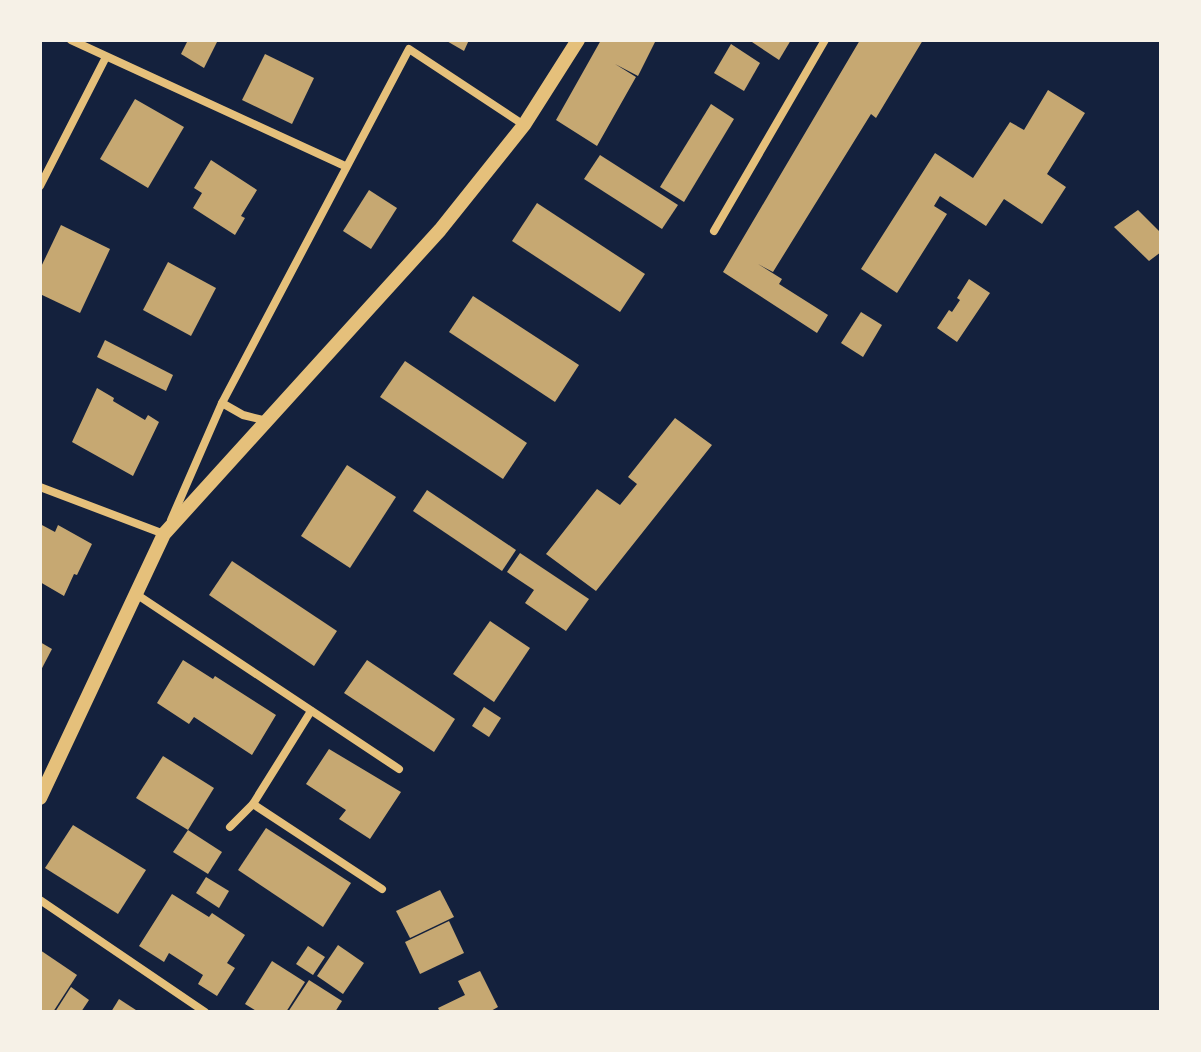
<svg xmlns="http://www.w3.org/2000/svg" width="1201" height="1052" font-family="Helvetica,sans-serif">
<style>
.building{fill:#c6a872}
.lines{fill:none;stroke-linecap:round;stroke-linejoin:round}
.minor{stroke:#e5c07b;stroke-width:8}
.tertiary{stroke:#e5c07b;stroke-width:14}
</style>
<rect width="100%" height="100%" fill="#14213d"/>
<g class="building">
<polygon points="188,40 218,40 204,68 181,54"/>
<polygon points="445,40 469,40 464,51"/>
<polygon points="601,40 656,40 638,76 615,64 636,77 597,146 556,120"/>
<polygon points="749,40 791,40 779,60"/>
<polygon points="860,40 923,40 876,118 871,114 773,272 758,264 782,279 779,284 828,315 817,333 723,272"/>
<polygon points="731,44 760,63 744,91 714,73"/>
<polygon points="265,54 314,78 292,124 242,100"/>
<polygon points="1048,90 1085,113 1047,174 1066,187 1042,224 1004,199 986,226 940,196 934,206 947,214 897,293 861,269 935,153 973,178 1010,122 1024,130"/>
<polygon points="135,99 184,127 148,188 100,159"/>
<polygon points="711,104 734,119 684,202 660,187"/>
<polygon points="600,155 678,205 662,229 584,179"/>
<polygon points="211,160 257,190 241,216 245,218 235,235 193,208 202,193 194,188"/>
<polygon points="369,190 397,208 371,249 343,231"/>
<polygon points="537,203 645,274 620,312 512,241"/>
<polygon points="1138,210 1161,233 1161,252 1149,261 1114,227"/>
<polygon points="61,225 110,249 80,313 40,294 40,269"/>
<polygon points="168,262 216,288 191,336 143,310"/>
<polygon points="969,279 990,293 957,342 937,328 949,310 952,312 960,300 957,298"/>
<polygon points="473,296 579,365 555,402 449,332"/>
<polygon points="861,312 882,325 863,357 841,343"/>
<polygon points="105,340 173,375 166,391 97,357"/>
<polygon points="405,361 527,443 503,479 380,397"/>
<polygon points="97,388 114,398 113,401 145,420 148,415 159,422 133,476 72,442"/>
<polygon points="675,418 712,445 596,591 546,554 597,489 620,505 637,484 628,477"/>
<polygon points="347,465 396,497 350,568 301,536"/>
<polygon points="427,490 516,550 502,571 413,511"/>
<polygon points="40,524 55,532 58,525 92,544 77,575 74,574 64,596 40,582"/>
<polygon points="520,553 589,599 566,631 525,603 534,590 507,572"/>
<polygon points="232,561 337,631 314,666 209,595"/>
<polygon points="490,621 530,648 494,702 453,674"/>
<polygon points="40,642 52,649 40,672"/>
<polygon points="183,660 213,679 215,676 276,715 252,755 194,717 189,724 157,703"/>
<polygon points="367,660 455,719 434,752 344,693"/>
<polygon points="484,707 501,718 489,737 472,726"/>
<polygon points="329,749 401,792 370,839 339,819 346,810 306,784"/>
<polygon points="163,756 214,788 188,830 136,798"/>
<polygon points="73,825 146,870 118,914 45,868"/>
<polygon points="266,828 351,883 323,927 238,870"/>
<polygon points="188,830 222,852 208,874 173,852"/>
<polygon points="206,877 229,891 219,908 196,893"/>
<polygon points="440,890 454,917 410,938 396,911"/>
<polygon points="172,894 209,917 212,913 245,935 227,963 235,968 217,996 198,984 203,975 169,953 164,962 139,946"/>
<polygon points="449,921 464,953 420,974 405,942"/>
<polygon points="338,945 364,963 343,994 317,976"/>
<polygon points="308,946 325,957 313,975 296,964"/>
<polygon points="40,950 77,975 53,1012 40,1011"/>
<polygon points="272,961 305,982 286,1012 258,1012 245,1004"/>
<polygon points="480,971 498,1007 489,1012 440,1012 438,1008 465,995 458,981"/>
<polygon points="309,980 342,1001 335,1012 288,1012"/>
<polygon points="71,987 89,1000 81,1012 55,1012"/>
<polygon points="119,999 139,1012 111,1012"/>
</g>
<g class="lines">
<g class="minor">
<polyline points="71,40 345,166"/>
<polyline points="40,186 106,57"/>
<polyline points="714,231 825,40"/>
<polyline points="222,403 243,415 267,421"/>
<polyline points="40,487 164,534 165,532"/>
<polyline points="171,520 222,403 409,49 524,125"/>
<polyline points="136,594 399,769"/>
<polyline points="253,804 382,889"/>
<polyline points="230,827 253,804 311,711"/>
<polyline points="40,900 205,1012"/>
</g>
<polyline class="tertiary" points="40,798 164,534 440,230 524,125 578,40"/>
</g>
<rect width="1201" height="1052" fill="none" stroke="#f6f1e7" stroke-width="84"/>
</svg>
